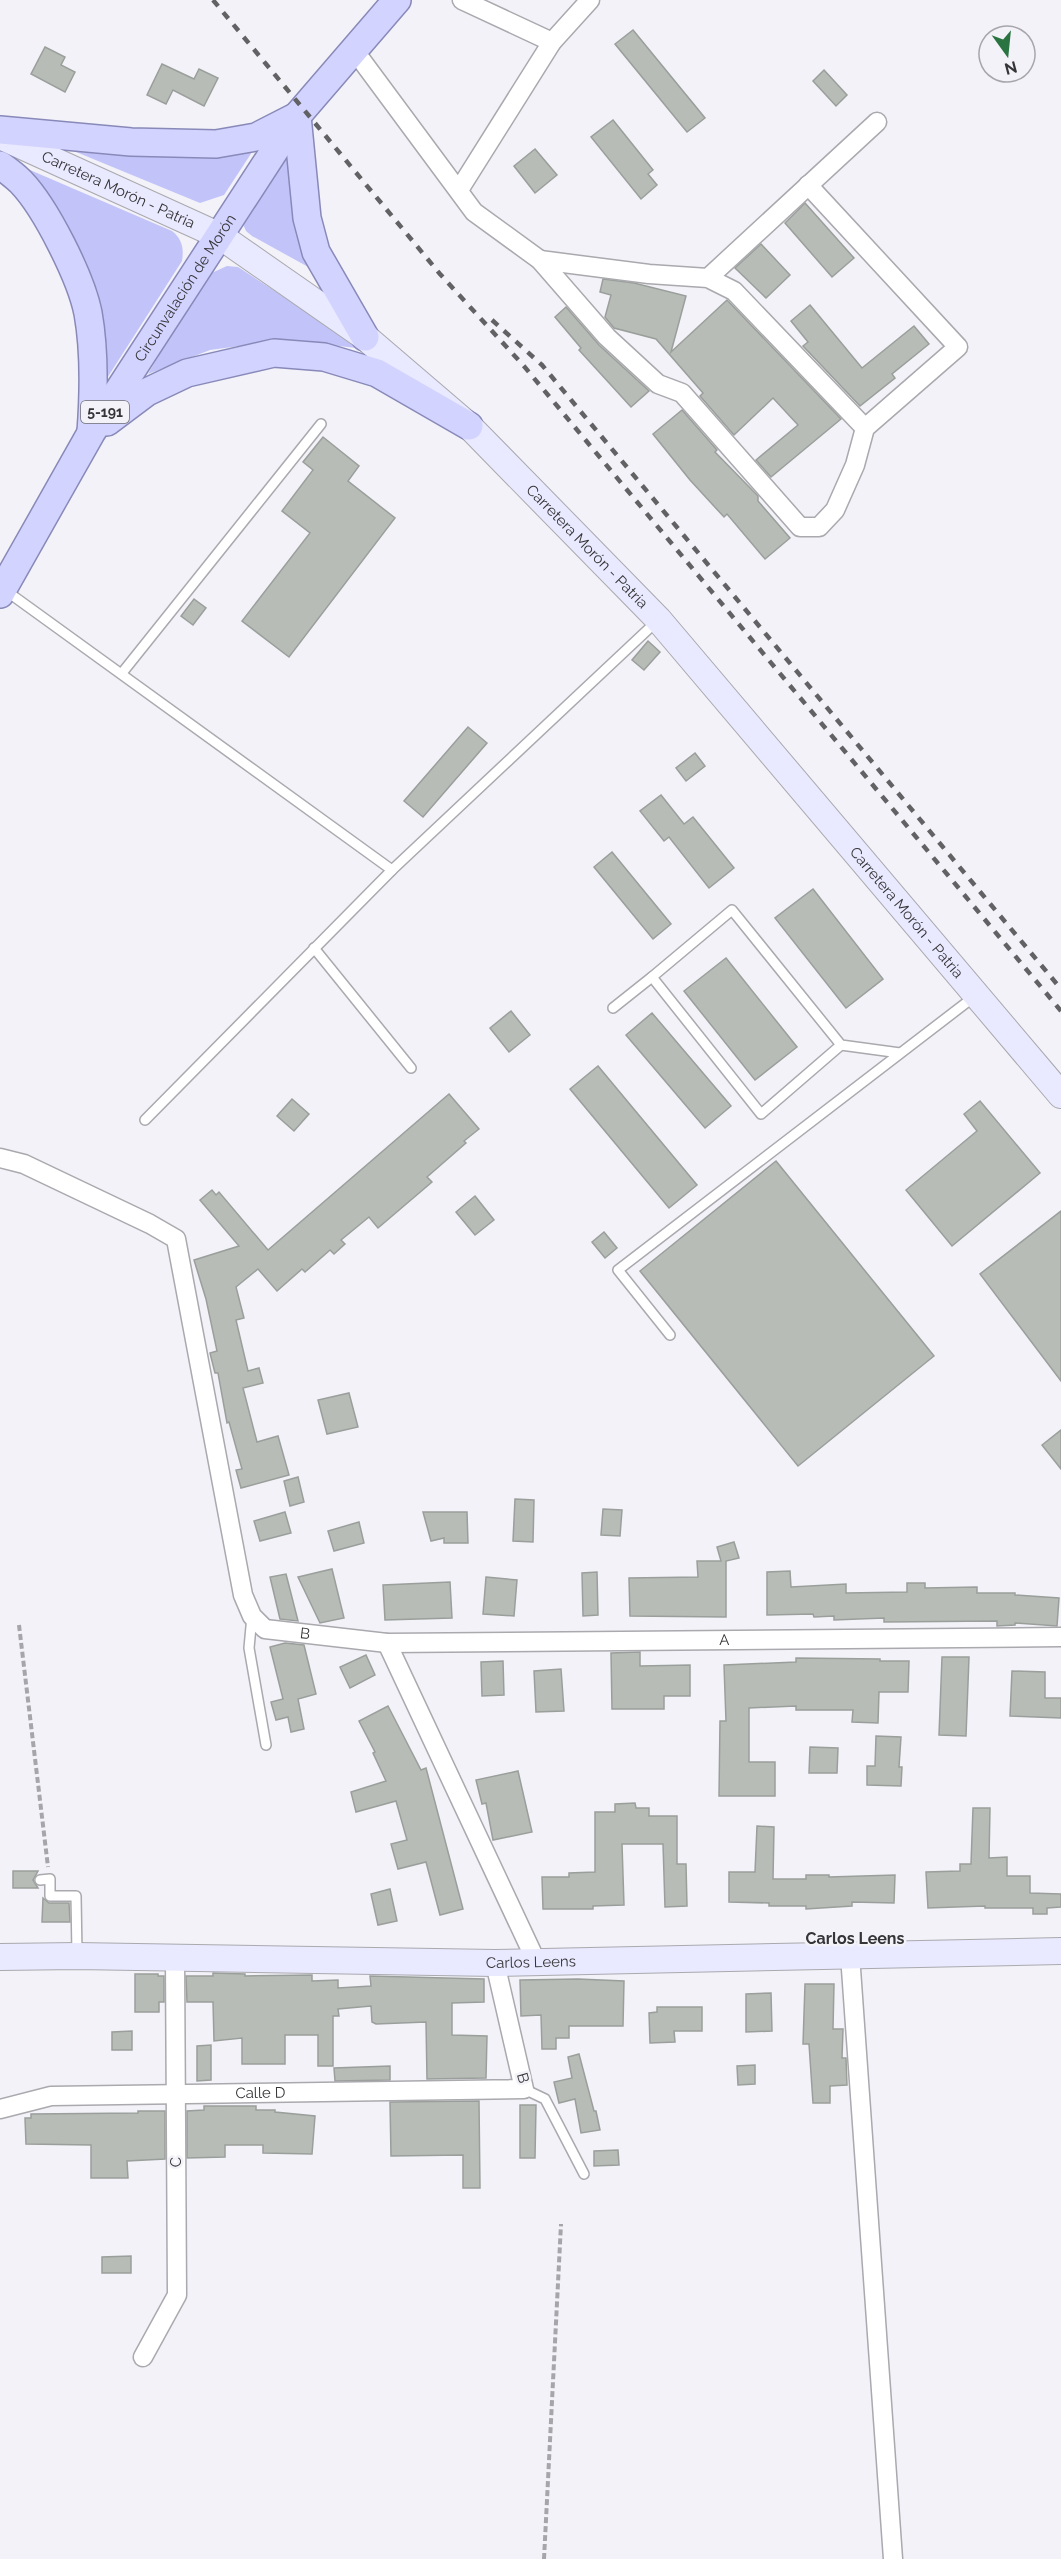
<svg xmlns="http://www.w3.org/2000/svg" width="1061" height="2559" font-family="Raleway,sans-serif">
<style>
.green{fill:#c2c3f8}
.building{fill:#b7bcb7;stroke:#9a9f9b;stroke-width:1.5}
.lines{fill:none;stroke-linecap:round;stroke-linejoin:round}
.lane-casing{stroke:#a9a9ae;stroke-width:12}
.street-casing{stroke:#a9a9ae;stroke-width:21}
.secondary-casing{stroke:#a9a9ae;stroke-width:28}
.primary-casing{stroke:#8989b9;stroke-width:30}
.path{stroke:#a6a6aa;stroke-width:4;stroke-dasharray:6 3;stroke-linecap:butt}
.lane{stroke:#fff;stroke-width:9}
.street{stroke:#fff;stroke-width:18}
.secondary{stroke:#e9e9ff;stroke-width:26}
.primary{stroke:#d3d3ff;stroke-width:27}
.rail{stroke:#626265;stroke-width:4.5;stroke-dasharray:8 8;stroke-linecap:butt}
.labels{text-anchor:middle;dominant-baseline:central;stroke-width:5;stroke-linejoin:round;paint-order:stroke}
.shield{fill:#f2f2f8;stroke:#6e6e71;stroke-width:1.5}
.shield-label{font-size:14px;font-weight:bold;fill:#353537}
.street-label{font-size:15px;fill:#353537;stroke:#f2f2f8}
.neighbourhood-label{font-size:16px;font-weight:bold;fill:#353537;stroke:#f2f2f8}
</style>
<rect width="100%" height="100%" fill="#f2f2f8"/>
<g class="green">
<polygon points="47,140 254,149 224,195 200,203"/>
<polygon points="289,148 312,269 252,236 246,231 242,222"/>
<path d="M23 167 172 231C182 239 184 248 182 261L102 386Z"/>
<polygon points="227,266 238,267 364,349 299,341 268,342 210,350 148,374 205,276"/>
</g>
<g class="building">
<polygon points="633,30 705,118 687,132 615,44"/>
<polygon points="45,47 65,57 61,65 75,72 65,92 31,74"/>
<polygon points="162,64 194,79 199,69 218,78 204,106 173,90 166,104 147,95"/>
<polygon points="824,70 847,95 836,106 813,81"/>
<polygon points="613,120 653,170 648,174 657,185 641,199 591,137"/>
<polygon points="535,149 557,175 535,193 514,166"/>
<polygon points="805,203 854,258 832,277 785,223"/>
<polygon points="761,244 790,275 766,298 735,268"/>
<polygon points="603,279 634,283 686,296 671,352 727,300 841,419 771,477 756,460 798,425 773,398 734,435 700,396 703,393 656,339 614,328 605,317 611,295 600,292"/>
<polygon points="810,305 862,368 914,326 929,344 892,374 895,378 860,406 803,346 808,342 791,321"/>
<polygon points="566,307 599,345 649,391 631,407 579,350 581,348 555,317"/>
<polygon points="682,410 717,450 715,452 758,496 758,501 790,538 765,559 727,514 724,517 690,480 653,434"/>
<polygon points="323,437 359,466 348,481 395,518 289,657 242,621 310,533 282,511 313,470 303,462"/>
<polygon points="194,599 206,608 193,625 181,616"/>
<polygon points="648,641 660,652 644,670 632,660"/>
<polygon points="468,727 487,743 423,817 404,801"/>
<polygon points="695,753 705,766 686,781 676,768"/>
<polygon points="661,795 684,824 693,817 734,868 709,888 669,837 664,841 640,811"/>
<polygon points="612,852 671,924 653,939 594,867"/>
<polygon points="813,889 883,979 846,1008 775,918"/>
<polygon points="726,958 797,1047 755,1080 684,991"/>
<polygon points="511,1011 530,1035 509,1052 490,1028"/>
<polygon points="652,1013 731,1106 705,1128 626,1035"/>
<polygon points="598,1066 697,1185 669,1208 570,1089"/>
<polygon points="449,1094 479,1129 464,1141 466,1143 427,1177 432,1182 378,1228 369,1217 341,1240 345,1244 334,1254 330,1250 305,1272 302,1269 277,1291 258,1269 236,1287 244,1318 236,1320 248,1371 259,1368 263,1383 243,1388 257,1442 278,1436 289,1475 241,1488 236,1470 242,1469 229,1422 227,1423 218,1373 215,1373 210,1353 217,1351 206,1299 194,1260 239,1246 200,1200 212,1190 216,1195 219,1192 268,1250"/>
<polygon points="292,1099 309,1114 294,1131 277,1116"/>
<polygon points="980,1101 1040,1173 952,1246 906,1190 977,1131 964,1114"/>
<polygon points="776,1161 934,1356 798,1466 640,1271"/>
<polygon points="475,1196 494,1220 475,1235 456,1212"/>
<polygon points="1061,1211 1061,1381 980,1274"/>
<polygon points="604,1232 617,1248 605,1258 592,1242"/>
<polygon points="349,1393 358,1427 327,1434 318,1400"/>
<polygon points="1061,1430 1061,1469 1042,1445"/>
<polygon points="298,1477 304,1502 290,1506 284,1481"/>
<polygon points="515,1499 534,1500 533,1542 513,1541"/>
<polygon points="603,1509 622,1510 620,1536 601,1535"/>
<polygon points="285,1512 291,1533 260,1541 254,1521"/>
<polygon points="423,1512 467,1512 468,1543 444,1543 444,1538 431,1541"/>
<polygon points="359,1522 364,1543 334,1551 328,1531"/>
<polygon points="734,1542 739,1558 726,1561 726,1617 630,1616 629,1578 698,1577 697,1561 721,1561 717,1547"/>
<polygon points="332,1569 344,1618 320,1623 298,1577"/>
<polygon points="790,1571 791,1587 846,1584 846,1593 907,1592 907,1583 925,1583 925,1588 977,1587 977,1593 1015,1593 1015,1595 1059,1598 1057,1626 1015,1623 1015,1625 997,1626 997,1621 884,1622 884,1618 834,1620 834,1616 814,1617 813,1614 767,1615 767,1572"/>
<polygon points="597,1572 598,1615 583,1616 582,1573"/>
<polygon points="286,1574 298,1621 280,1619 270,1577"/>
<polygon points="486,1577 517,1580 514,1616 483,1614"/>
<polygon points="450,1582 452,1618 385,1620 383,1585"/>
<polygon points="285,1643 304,1645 316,1694 298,1699 304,1729 291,1732 288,1717 276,1720 271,1702 283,1699 270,1647"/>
<polygon points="640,1652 640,1666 690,1665 690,1696 664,1696 664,1709 612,1709 611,1653"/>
<polygon points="366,1655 375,1675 350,1688 340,1667"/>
<polygon points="942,1657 969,1657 966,1736 939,1735"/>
<polygon points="796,1658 880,1659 880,1661 909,1661 908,1692 879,1692 878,1723 852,1722 853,1710 796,1710 796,1706 749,1708 749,1762 775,1762 775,1796 719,1796 720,1721 726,1721 724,1665 796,1662"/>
<polygon points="503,1661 504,1695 482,1696 481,1662"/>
<polygon points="561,1669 564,1711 536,1712 534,1671"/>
<polygon points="1012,1671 1045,1672 1045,1698 1061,1698 1061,1718 1010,1716"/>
<polygon points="388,1706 421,1770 426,1768 463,1909 440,1915 426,1862 398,1869 391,1844 407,1840 396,1801 356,1812 351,1792 386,1781 373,1753 375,1752 359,1721"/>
<polygon points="876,1736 901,1737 899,1767 902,1767 901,1786 867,1785 867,1766 875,1766"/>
<polygon points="810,1747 838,1748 837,1773 809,1773"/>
<polygon points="518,1771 532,1832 493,1840 486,1803 482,1804 476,1780"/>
<polygon points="635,1803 636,1808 649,1808 649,1816 677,1816 677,1864 686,1864 687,1906 665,1907 663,1844 622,1844 624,1905 593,1906 593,1909 543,1909 542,1877 569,1877 569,1873 595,1872 595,1812 615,1812 615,1804"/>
<polygon points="973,1808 990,1808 989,1858 1007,1857 1007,1876 1030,1876 1030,1893 1061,1894 1061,1907 1047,1908 1047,1914 1033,1914 1033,1908 985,1908 985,1906 928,1908 926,1872 960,1871 960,1864 971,1864"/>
<polygon points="757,1826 774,1827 773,1879 806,1879 806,1875 829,1875 829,1877 895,1875 894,1903 852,1902 852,1906 806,1909 806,1906 769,1906 769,1903 729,1902 729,1872 755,1872"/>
<polygon points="13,1871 38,1871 33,1880 38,1888 13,1888"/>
<polygon points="390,1889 397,1921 378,1925 371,1894"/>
<polygon points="43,1898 49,1903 69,1903 70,1922 42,1922"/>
<polygon points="213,1973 245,1974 245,1976 312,1975 312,1981 338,1980 338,1988 371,1986 370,1976 484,1979 484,2002 452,2003 452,2035 487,2036 486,2078 427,2079 426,2022 376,2024 372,2022 371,2006 338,2009 339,2016 333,2016 333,2066 318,2066 318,2035 285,2035 285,2064 242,2064 242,2038 214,2041 213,2002 187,2002 186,1976 213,1976"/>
<polygon points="135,1974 158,1974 158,1976 164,1976 164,2002 159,2002 159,2012 135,2012"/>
<polygon points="578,1979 624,1981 623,2026 569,2026 569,2038 556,2038 556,2049 542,2049 541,2015 521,2016 520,1980"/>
<polygon points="805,1984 834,1984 833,2029 843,2029 842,2058 846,2058 847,2085 830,2086 830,2103 813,2103 809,2044 803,2044"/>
<polygon points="771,1993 772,2031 746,2032 746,1994"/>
<polygon points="657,2007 702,2007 702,2031 674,2031 675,2042 650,2043 649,2013 657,2012"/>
<polygon points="132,2031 132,2050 112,2050 112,2032"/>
<polygon points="211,2045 211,2080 197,2081 197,2046"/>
<polygon points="579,2054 594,2111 596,2111 600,2130 581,2133 575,2099 559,2103 554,2082 572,2078 568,2057"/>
<polygon points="755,2065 755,2084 738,2085 737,2066"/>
<polygon points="390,2066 390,2080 335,2081 334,2068"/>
<polygon points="479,2101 480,2188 463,2188 463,2155 391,2156 390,2102"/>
<polygon points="520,2105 536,2105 535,2158 520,2158"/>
<polygon points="204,2106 256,2106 256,2110 275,2110 275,2112 315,2116 312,2154 263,2153 263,2145 225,2145 225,2157 187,2158 187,2111 204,2110"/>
<polygon points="138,2111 165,2111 165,2159 127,2161 128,2178 91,2178 91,2145 26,2144 25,2118 31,2118 31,2114 138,2113"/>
<polygon points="618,2150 619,2165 594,2166 594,2151"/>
<polygon points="131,2256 131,2273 102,2273 102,2257"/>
</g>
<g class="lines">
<defs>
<g id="lane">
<polyline points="5,590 392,870"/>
<polyline points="122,673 321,424"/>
<polyline points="314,948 411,1068"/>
<polyline points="613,1008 652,977"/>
<polyline points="841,1045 761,1114 652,977 732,910 841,1045 900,1053"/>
<polyline points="145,1120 392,870 657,621"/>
<polyline points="670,1335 618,1270 975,996"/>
<polyline points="252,1616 249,1648 266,1745"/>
<polyline points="40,1880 50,1879 50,1896 76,1896 77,1954"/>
<polyline points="524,2089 545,2099 584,2174"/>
</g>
<g id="street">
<polyline points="462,0 552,42"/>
<polyline points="354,50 474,212 540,260 607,337 658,384 682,393 800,527 819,527 835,510 855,465 865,428 958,347 808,185"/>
<polyline points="459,190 552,42 590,0"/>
<polyline points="540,260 649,274 708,278 734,291 865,428"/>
<polyline points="708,278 877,122"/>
<path id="s1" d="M0 1158 24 1164 150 1224 176 1239 243 1595 252 1616 265 1629 387 1643 1061 1637"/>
<polyline points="387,1643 537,1963"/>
<polyline points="850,1955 893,2559"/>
<path id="s2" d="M0 2109 51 2096 524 2089 495 1963"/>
<polyline points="143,2357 177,2295 175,1959"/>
</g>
<g id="secondary">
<path id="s3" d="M0 136 220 236 365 337 469 426 658 619 1061 1095"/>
<path id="s4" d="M0 1957 77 1956 495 1963 1061 1951"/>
</g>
<g id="primary">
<polyline points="0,130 131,142 216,144 256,137 297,116 307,218 316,252 365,337"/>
<path d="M0 165C7 170 15 176 21 182 46 208 81 278 88 313 95 352 94 392 91 432"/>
<polyline points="107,422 147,392 187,373 274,353 324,357 377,373 469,426"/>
<path id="s5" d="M0 594 91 433 297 116 397 0"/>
</g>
</defs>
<use href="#lane" class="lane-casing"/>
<use href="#street" class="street-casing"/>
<use href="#secondary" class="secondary-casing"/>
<use href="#primary" class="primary-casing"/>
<g class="path">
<polyline points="19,1625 48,1867"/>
<polyline points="544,2559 561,2224"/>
</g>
<use href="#lane" class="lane"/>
<use href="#street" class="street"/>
<use href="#secondary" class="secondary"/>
<use href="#primary" class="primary"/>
<g class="rail">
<polyline points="213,0 440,274 523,365 1061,1011"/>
<polyline points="492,320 542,365 1061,989"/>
</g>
</g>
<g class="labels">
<rect class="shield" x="81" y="401" width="48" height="22" rx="4.5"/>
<g class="shield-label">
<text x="105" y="412">5-191</text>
</g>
<g class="street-label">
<text stroke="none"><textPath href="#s3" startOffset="130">Carretera Morón - Patria</textPath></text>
<text stroke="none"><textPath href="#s5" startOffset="358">Circunvalación de Morón</textPath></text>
<text stroke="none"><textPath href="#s3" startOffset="724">Carretera Morón - Patria</textPath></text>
<text stroke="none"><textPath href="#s3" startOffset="1210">Carretera Morón - Patria</textPath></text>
<text stroke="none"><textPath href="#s1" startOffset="638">B</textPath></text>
<text stroke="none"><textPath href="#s1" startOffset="1058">A</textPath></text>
<text stroke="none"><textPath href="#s4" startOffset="531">Carlos Leens</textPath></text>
<text transform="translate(523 2078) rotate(74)">B</text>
<text stroke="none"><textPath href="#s2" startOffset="262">Calle D</textPath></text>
<text transform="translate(176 2162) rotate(-90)">C</text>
</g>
<g class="neighbourhood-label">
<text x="855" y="1938">Carlos Leens</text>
</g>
</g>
<g transform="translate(1007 54) rotate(165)"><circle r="28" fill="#f2f2f8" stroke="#a6a6ab" stroke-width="1.5"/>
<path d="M0-4.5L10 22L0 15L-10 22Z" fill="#2a7442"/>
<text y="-9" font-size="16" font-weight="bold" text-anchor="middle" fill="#353537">N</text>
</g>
</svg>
